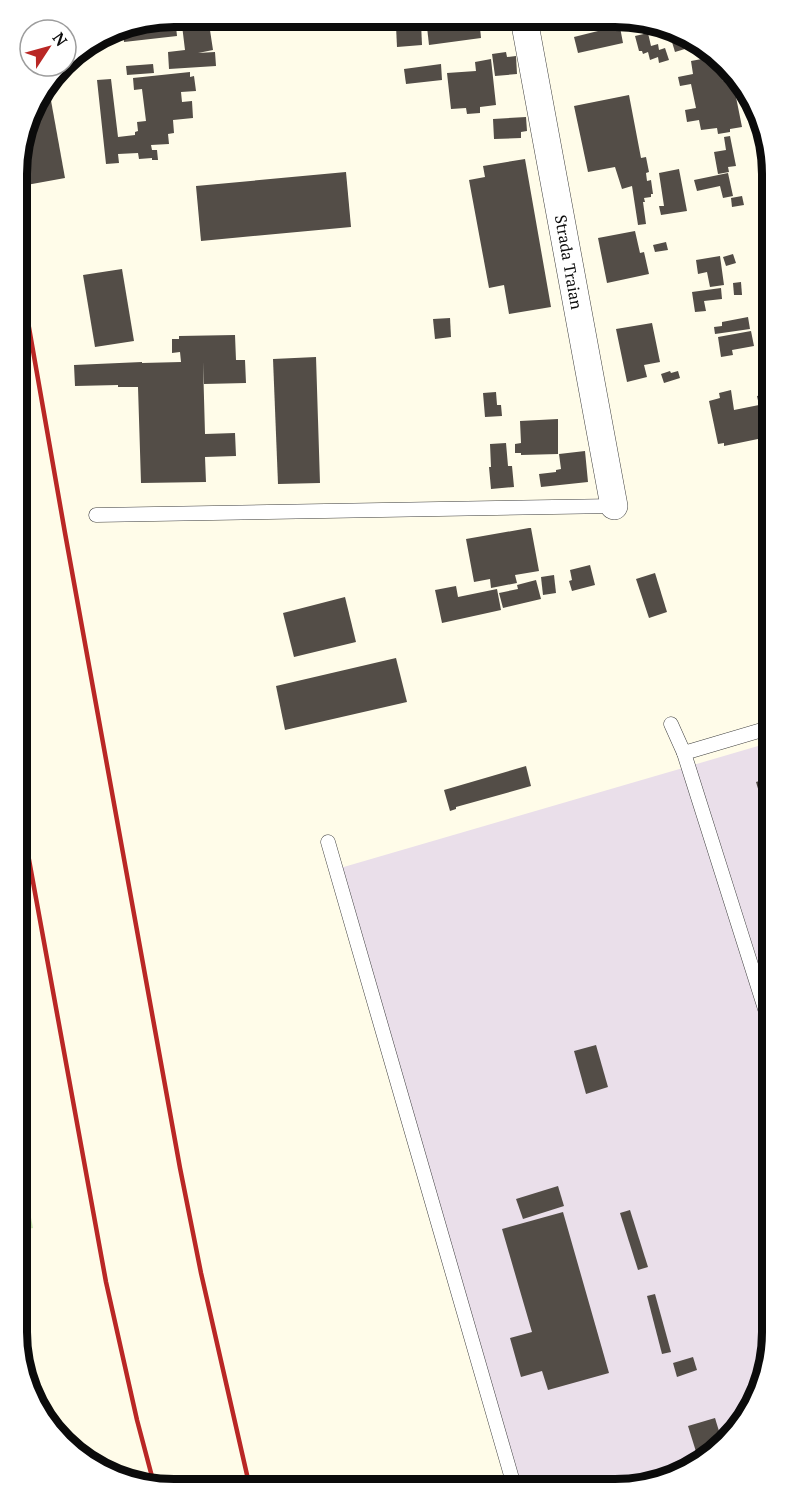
<svg xmlns="http://www.w3.org/2000/svg" width="789" height="1506" font-family="'PT Serif',serif">
<style>
.industrial{fill:#eadfea}
.green{fill:#cce8b4}
.building{fill:#534d47}
.lines{fill:none;stroke-linecap:round;stroke-linejoin:round}
.service-casing{stroke:#3e3e3e;stroke-width:15}
.minor-casing{stroke:#3e3e3e;stroke-width:28}
.service{stroke:#fff;stroke-width:14}
.minor{stroke:#fff;stroke-width:27}
.rail{stroke:#b92725;stroke-width:4.5}
.labels{text-anchor:middle;dominant-baseline:central;stroke-width:6;stroke-linejoin:round;paint-order:stroke}
.street-label{font-size:16px;fill:#0b0b0b;stroke:#fff}
.rim{fill:none;stroke:#0b0b0b;stroke-width:8}
</style>
<rect width="100%" height="100%" fill="#fffce9"/>
<polygon class="industrial" points="772,742 772,1343 740,1428 665,1481 615,1489 511,1489 330,871"/>
<polygon class="green" points="17,1145 33,1228 17,1231"/>
<g class="building">
<polygon points="175,17 177,36 124,42 123,27"/>
<polygon points="181,17 208,17 213,50 198,53 215,52 216,66 169,69 168,52 185,50"/>
<polygon points="426,18 479,18 481,38 429,45"/>
<polygon points="619,22 623,43 578,53 574,37 606,29 605,25"/>
<polygon points="421,23 422,45 397,47 396,26"/>
<polygon points="648,33 651,46 658,44 659,50 665,48 669,60 659,63 658,57 650,60 648,52 643,54 642,51 639,51 635,36"/>
<polygon points="684,38 698,45 675,52 672,42"/>
<polygon points="506,52 507,57 516,56 517,74 495,76 492,54"/>
<polygon points="718,56 723,81 731,79 733,93 735,92 742,127 730,129 730,132 718,134 717,128 701,130 699,120 687,122 685,110 696,108 691,84 680,86 678,77 693,74 691,61"/>
<polygon points="491,59 496,105 480,107 480,113 467,114 466,108 451,109 447,73 476,71 475,62"/>
<polygon points="153,64 154,73 127,75 126,66"/>
<polygon points="441,64 442,80 406,84 404,69"/>
<polygon points="190,72 190,77 194,76 196,91 181,92 182,102 192,101 193,118 173,120 174,133 168,134 169,144 151,145 152,150 157,150 158,160 152,160 152,158 139,159 138,153 118,154 119,163 106,164 97,80 111,79 118,137 135,135 135,132 138,131 137,122 146,121 142,89 134,90 133,78"/>
<polygon points="48,84 65,178 21,186 18,171 18,154 33,104"/>
<polygon points="629,95 641,158 646,157 649,172 646,173 647,181 651,180 653,194 651,194 651,197 644,198 645,202 643,202 646,224 638,225 632,186 622,189 615,167 588,172 574,106"/>
<polygon points="526,117 527,131 521,132 521,138 494,139 493,119"/>
<polygon points="730,136 736,166 728,167 729,172 718,174 714,152 726,150 724,137"/>
<polygon points="525,159 551,307 509,314 504,285 489,288 469,180 485,177 483,166"/>
<polygon points="679,169 687,211 661,215 659,206 664,206 659,173"/>
<polygon points="346,172 351,227 201,241 196,186"/>
<polygon points="728,173 733,196 723,198 720,186 697,191 694,180"/>
<polygon points="742,196 744,205 732,207 731,198"/>
<polygon points="635,231 640,253 644,252 649,274 607,283 598,238"/>
<polygon points="666,242 668,250 655,252 653,245"/>
<polygon points="733,254 736,263 726,266 723,257"/>
<polygon points="720,256 724,285 710,287 707,272 698,274 696,260"/>
<polygon points="122,269 134,341 95,347 83,275"/>
<polygon points="741,282 742,295 734,295 733,283"/>
<polygon points="721,288 722,299 704,301 706,311 695,312 692,292"/>
<polygon points="748,317 750,329 715,334 714,327 722,326 722,322"/>
<polygon points="450,318 451,337 435,339 433,319"/>
<polygon points="652,323 660,362 644,365 647,377 627,382 616,329"/>
<polygon points="751,331 754,346 732,350 733,355 721,357 718,337"/>
<polygon points="235,335 236,360 245,360 246,383 204,384 203,362 205,434 235,433 236,456 205,457 206,482 141,483 138,387 118,387 118,385 75,386 74,365 142,362 142,363 181,362 180,352 172,353 172,339 179,339 179,336"/>
<polygon points="316,357 320,483 278,484 273,359"/>
<polygon points="670,371 671,373 678,371 680,378 664,383 661,374"/>
<polygon points="731,390 734,410 759,405 757,396 772,393 772,436 724,446 724,443 718,444 709,401 720,398 719,393"/>
<polygon points="496,392 497,405 501,405 502,416 485,417 483,393"/>
<polygon points="558,419 558,454 521,455 521,453 515,453 515,444 521,443 520,421"/>
<polygon points="506,443 508,466 512,466 514,487 491,489 489,467 491,467 490,444"/>
<polygon points="585,451 588,482 541,487 539,474 556,472 556,470 561,469 559,454"/>
<polygon points="529,528 531,528 539,571 515,575 517,583 491,588 490,579 474,582 466,539"/>
<polygon points="590,565 595,585 572,591 569,581 572,580 570,570"/>
<polygon points="655,573 667,612 649,618 636,579"/>
<polygon points="554,575 556,593 543,595 541,577"/>
<polygon points="536,580 541,599 503,608 499,593 518,589 517,585"/>
<polygon points="456,586 458,597 497,589 501,610 442,623 435,590"/>
<polygon points="345,597 356,642 294,657 283,613"/>
<polygon points="396,658 407,702 285,730 276,686"/>
<polygon points="526,766 531,786 456,807 456,809 450,811 444,790"/>
<polygon points="772,777 772,835 756,782"/>
<polygon points="596,1045 608,1087 586,1094 574,1051"/>
<polygon points="558,1186 564,1206 523,1219 516,1199"/>
<polygon points="630,1210 648,1267 638,1270 620,1213"/>
<polygon points="563,1212 609,1373 548,1390 542,1371 521,1377 510,1338 532,1332 502,1229"/>
<polygon points="655,1294 671,1352 662,1354 647,1296"/>
<polygon points="693,1357 697,1370 677,1377 673,1363"/>
<polygon points="715,1418 722,1441 698,1458 688,1426"/>
<polygon points="618,1477 622,1488 576,1489"/>
</g>
<g class="lines">
<defs>
<g id="service">
<polyline points="96,515 614,506"/>
<polyline points="671,724 684,753 772,727"/>
<polyline points="684,753 772,1031"/>
<polyline points="328,842 515,1489"/>
</g>
<polyline id="minor" points="524,19 614,506"/>
</defs>
<use href="#service" class="service-casing"/>
<use href="#minor" class="minor-casing"/>
<use href="#service" class="service"/>
<use href="#minor" class="minor"/>
<g class="rail">
<polyline points="18,265 65,533 180,1168 201,1273 250,1488"/>
<polyline points="17,794 106,1282 137,1420 155,1488"/>
</g>
</g>
<g class="labels">
<g class="street-label">
<text transform="translate(569 262) rotate(80)">Strada Traian</text>
</g>
</g>
<path d="M0 0H789V1506H0ZM174 27H615A147 147 0 0 1 762 174V1332A147 147 0 0 1 615 1479H174A147 147 0 0 1 27 1332V174A147 147 0 0 1 174 27Z" fill="#fff" fill-rule="evenodd"/>
<path class="rim" d="M174 27H615A147 147 0 0 1 762 174V1332A147 147 0 0 1 615 1479H174A147 147 0 0 1 27 1332V174A147 147 0 0 1 174 27Z"/>
<g transform="translate(48 48) rotate(54)"><circle r="28" fill="#ffffff" stroke="#9d9d9d" stroke-width="1.5"/>
<path d="M0-4.5L10 22L0 15L-10 22Z" fill="#b92725"/>
<text y="-9" font-size="16" font-weight="bold" text-anchor="middle" fill="#0b0b0b">N</text>
</g>
</svg>
